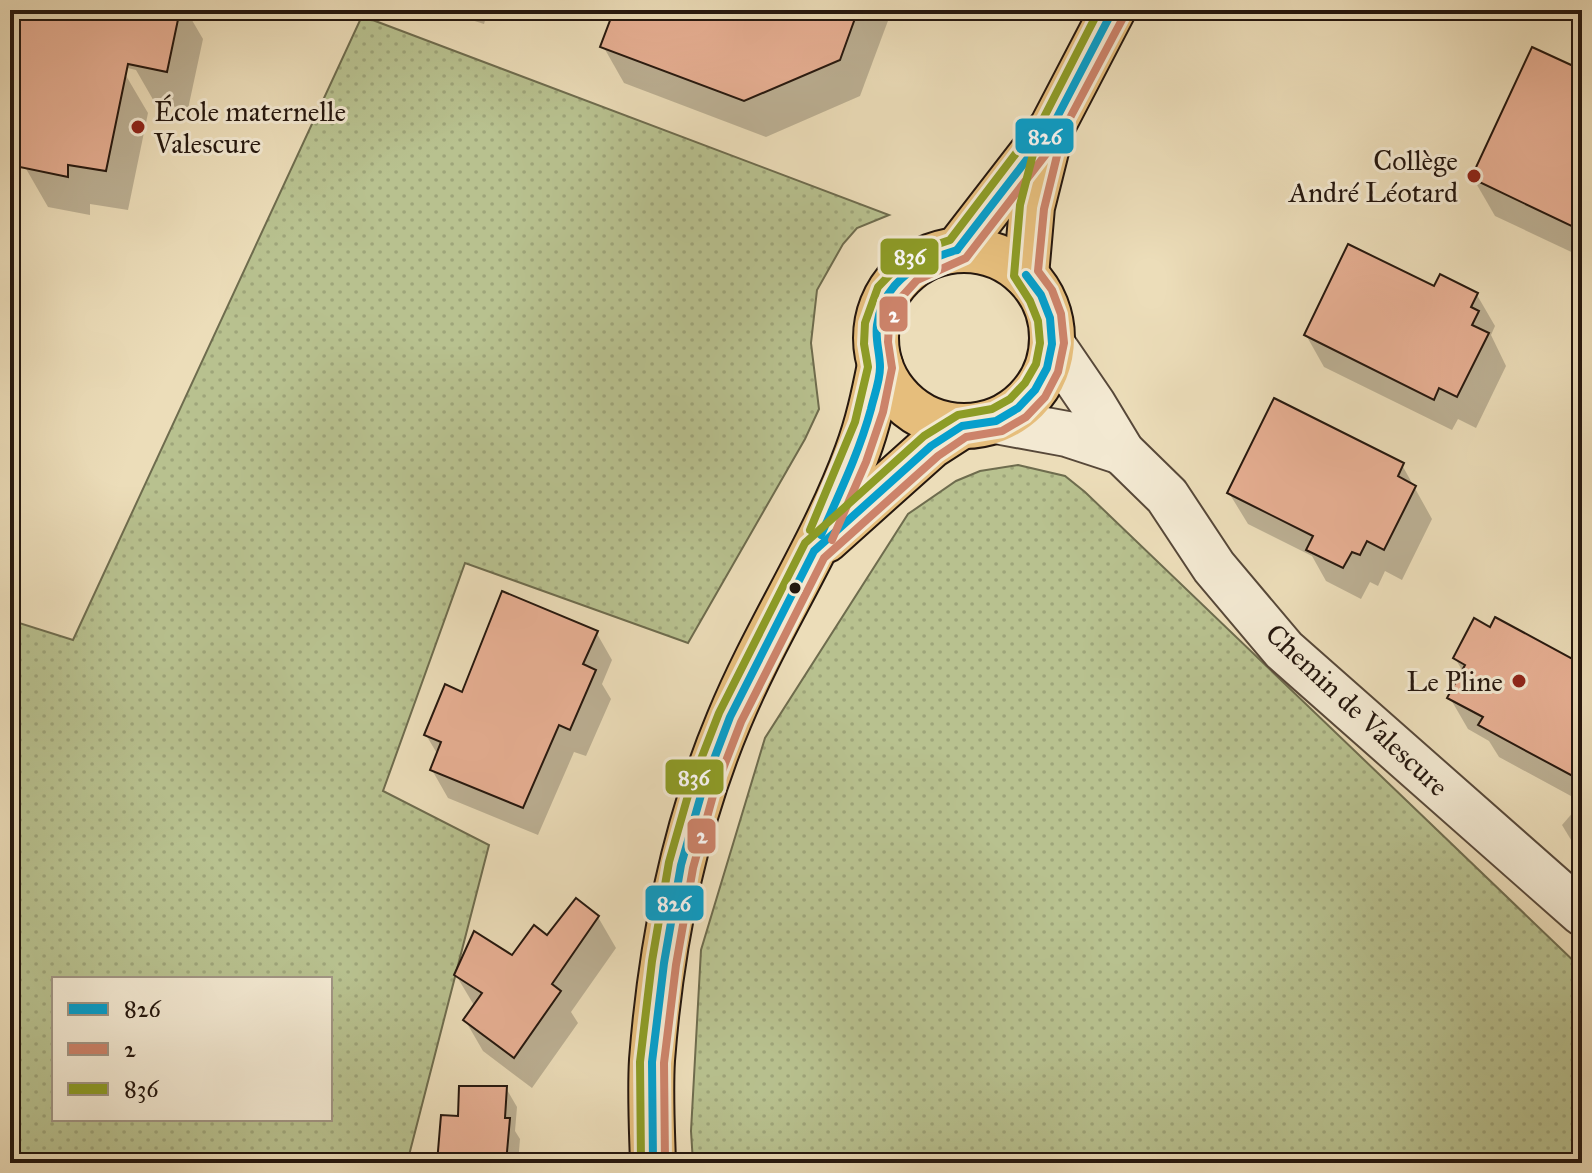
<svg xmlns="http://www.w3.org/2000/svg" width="1592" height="1173" font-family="'IM FELL Great Primer',serif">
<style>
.grass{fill:url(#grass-dots);stroke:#6e6c4e;stroke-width:2;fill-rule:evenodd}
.shadow{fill:#0003}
.building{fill:#e8b094;stroke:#25170e;stroke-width:2}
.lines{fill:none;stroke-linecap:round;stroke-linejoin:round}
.minor-casing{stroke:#574839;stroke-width:48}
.major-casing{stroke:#25170e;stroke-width:48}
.minor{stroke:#f3e9d2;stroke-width:44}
.major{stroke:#e6be7c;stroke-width:44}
.bus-1-casing{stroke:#f3e9d2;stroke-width:14}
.bus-2-casing{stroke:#f3e9d2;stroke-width:14}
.bus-3-casing{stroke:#f3e9d2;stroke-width:14}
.bus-1{stroke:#069fcc;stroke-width:8}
.bus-2{stroke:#cc836a;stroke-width:8}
.bus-3{stroke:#8d9c26;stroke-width:8}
.poi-dot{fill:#8f2418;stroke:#f3e9d2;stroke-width:3}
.bus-dot{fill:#25170e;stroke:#f3e9d2;stroke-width:3}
.labels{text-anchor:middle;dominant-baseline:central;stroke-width:6;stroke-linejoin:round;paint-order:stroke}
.poi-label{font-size:28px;fill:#25170e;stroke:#f3e9d2;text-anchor:end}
.street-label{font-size:28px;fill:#25170e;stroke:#f3e9d2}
.line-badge{stroke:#f3e9d2;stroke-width:3}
.badge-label{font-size:22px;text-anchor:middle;font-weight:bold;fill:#fff}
</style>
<defs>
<pattern id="grass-dots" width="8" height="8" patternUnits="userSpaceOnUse" patternTransform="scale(2)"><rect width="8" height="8" fill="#b8c18f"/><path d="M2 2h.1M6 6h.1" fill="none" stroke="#9ea57a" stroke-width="1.8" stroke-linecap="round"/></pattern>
</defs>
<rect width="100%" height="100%" fill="#ecddb9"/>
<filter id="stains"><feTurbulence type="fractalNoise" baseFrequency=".0025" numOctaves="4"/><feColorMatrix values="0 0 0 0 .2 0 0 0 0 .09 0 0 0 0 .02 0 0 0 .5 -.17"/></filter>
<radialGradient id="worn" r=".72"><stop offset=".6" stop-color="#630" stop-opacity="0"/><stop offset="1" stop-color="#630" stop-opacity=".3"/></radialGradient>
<g class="grass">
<path d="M362 16 889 215 857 228 843 244 817 290 811 343 819 409 805 439 688 643 465 563 383 791 489 845 407 1163H10V620L73 640ZM54 979H330V1119H54Z"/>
<polygon points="1018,465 1065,476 1085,492 1582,969 1582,1163 693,1163 691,1131 701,950 765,738 908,514 956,481 980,471"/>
</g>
<g class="shadow">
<polygon points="10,10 186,10 203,39 188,109 155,103 136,70 10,40"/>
<polygon points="440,10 488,10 484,24"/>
<polygon points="616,10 892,10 860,96 766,137 624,83 603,46"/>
<polygon points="10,58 125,74 148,113 128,210 90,204 90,215 48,207 25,167 10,150"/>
<polygon points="1582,73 1582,257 1495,216 1473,178"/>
<polygon points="1434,289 1477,295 1495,326 1491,335 1506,366 1476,428 1458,419 1452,430 1324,367 1306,335"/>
<polygon points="1402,465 1432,519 1402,580 1385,571 1378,586 1370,582 1361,599 1326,581 1312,556 1248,524 1229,493"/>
<polygon points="596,632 612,660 602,684 611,699 586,756 574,752 538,835 448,798 432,770 438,755 426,735"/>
<polygon points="1455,658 1582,666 1582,802 1499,757 1489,741 1468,729 1450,698 1463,672"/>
<polygon points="1582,802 1582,858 1562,825"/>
<polygon points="598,917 616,948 571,1012 578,1023 532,1088 483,1051 465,1020 475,1007 456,975 513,958 547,938"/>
<polygon points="506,1088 517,1107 515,1131 520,1139 518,1163 440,1163 460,1118"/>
</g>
<g class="building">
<polygon points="10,10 180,10 167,72 128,64 106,171 68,165 68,177 10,165"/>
<polygon points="614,10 858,10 840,60 744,101 600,47"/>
<polygon points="1532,47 1582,70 1582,231 1471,178"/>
<polygon points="1348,244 1434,286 1440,274 1478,293 1471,307 1479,311 1472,325 1489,333 1457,397 1439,388 1434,400 1304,335"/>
<polygon points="1274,398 1404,463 1398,476 1416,486 1384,550 1367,541 1360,555 1352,552 1343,568 1306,550 1313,536 1227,493"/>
<polygon points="502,591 598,631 583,664 596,670 570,730 559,725 523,808 430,770 441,742 424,735 445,684 462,692"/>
<polygon points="1495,617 1582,664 1582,781 1478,725 1483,717 1447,698 1465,665 1453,658 1474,618 1490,627"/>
<polygon points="576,898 599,916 552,984 561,991 514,1058 463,1020 482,993 454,975 474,931 512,955 534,925 547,935"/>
<polygon points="459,1086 507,1086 505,1118 510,1118 506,1163 437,1163 441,1115 458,1116"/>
</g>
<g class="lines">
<defs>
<g id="minor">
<polyline points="1052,344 1093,404 1122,452 1167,496 1214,567 1284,650 1582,913"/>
<polyline points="996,421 1067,434 1122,452"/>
</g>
<g id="major">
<polyline points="957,250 1052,127 1113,10"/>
<circle cx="964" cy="338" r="88"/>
<polyline points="1026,275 1032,207 1048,143"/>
<polyline points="826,540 931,446 962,426"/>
<path d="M653 1163C652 1129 650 1094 652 1060 661 944 684 827 729 720 767 628 823 546 857 453 868 424 874 395 880 365"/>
</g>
</defs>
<use href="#minor" class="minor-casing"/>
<use href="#major" class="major-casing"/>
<use href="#minor" class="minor"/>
<use href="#major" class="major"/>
<defs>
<g id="bus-1">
<polyline points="957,250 1052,127 1113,10"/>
<path d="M821 535C839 494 859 453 871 409 874 396 880 381 880 367 880 353 875 340 877 325 883 282 919 261 957 250"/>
<polyline points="653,1163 652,1062 664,963 681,865 703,788 730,717 814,551 931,446 962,426 996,421 1018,408 1035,390 1047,368 1052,344 1050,318 1041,295 1026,275"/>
</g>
<g id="bus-2">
<polyline points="832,540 866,462 883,412 892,368 888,342 889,326 899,300 917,280 966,258 1053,145"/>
<polyline points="665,1163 664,1063 676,965 693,868 714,792 741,722 824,558 938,456 966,437 1002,431 1026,417 1045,397 1058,372 1064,343 1061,314 1052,290 1038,271 1044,209 1063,131 1124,16"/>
</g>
<g id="bus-3">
<polyline points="810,530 855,422 868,367 864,344 865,323 878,287 904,260 920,250 950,240 1033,131"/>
<polyline points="641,1163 640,1062 652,961 669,862 691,785 719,713 805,543 924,436 958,415 992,409 1010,399 1025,383 1036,364 1040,343 1038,321 1030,301 1014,276 1020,205 1041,123 1099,10"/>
</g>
</defs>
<use href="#bus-1" class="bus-1-casing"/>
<use href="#bus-2" class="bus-2-casing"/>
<use href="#bus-3" class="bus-3-casing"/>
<use href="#bus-1" class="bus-1"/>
<use href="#bus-2" class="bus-2"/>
<use href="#bus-3" class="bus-3"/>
</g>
<g class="poi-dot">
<circle cx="138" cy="127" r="8"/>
<circle cx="1474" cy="176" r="8"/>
<circle cx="1519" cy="681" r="8"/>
</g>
<circle class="bus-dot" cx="795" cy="588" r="7"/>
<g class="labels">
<g class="poi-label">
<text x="154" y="111" text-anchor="start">École maternelle<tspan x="154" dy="32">Valescure</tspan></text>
<text x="1458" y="160">Collège<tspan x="1458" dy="32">André Léotard</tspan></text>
<text x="1503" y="681">Le Pline</text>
</g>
<g class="street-label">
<text transform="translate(1357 710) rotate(43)">Chemin de Valescure</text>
</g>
</g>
<g class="line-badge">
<rect x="1014" y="117" width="61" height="38" rx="8" fill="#069fcc"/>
<rect x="879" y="237" width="61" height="39" rx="8" fill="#8d9c26"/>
<rect x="878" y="295" width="31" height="38" rx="8" fill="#cc836a"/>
<rect x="664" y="758" width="61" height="38" rx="8" fill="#8d9c26"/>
<rect x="686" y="817" width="31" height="38" rx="8" fill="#cc836a"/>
<rect x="644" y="884" width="61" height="38" rx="8" fill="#069fcc"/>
</g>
<g class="badge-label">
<text x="1045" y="144">826</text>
<text x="910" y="264">836</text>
<text x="894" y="322">2</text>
<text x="694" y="785">836</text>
<text x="702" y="843">2</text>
<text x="674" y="911">826</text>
</g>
<rect width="1592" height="1173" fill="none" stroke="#ecddb9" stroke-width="40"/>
<rect x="12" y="12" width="1568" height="1149" fill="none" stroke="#25170e" stroke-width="4"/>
<rect x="20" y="20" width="1552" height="1133" fill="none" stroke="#25170e" stroke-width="2"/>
<rect x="52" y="977" width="280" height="144" fill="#f3e9d2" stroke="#a19584" stroke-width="2"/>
<rect x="68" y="1003" width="40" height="12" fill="#069fcc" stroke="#a19584" stroke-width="2"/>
<text x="124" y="1017" font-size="24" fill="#25170e">826</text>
<rect x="68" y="1043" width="40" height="12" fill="#cc836a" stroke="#a19584" stroke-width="2"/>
<text x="124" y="1057" font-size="24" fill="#25170e">2</text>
<rect x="68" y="1083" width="40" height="12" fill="#8d9c26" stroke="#a19584" stroke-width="2"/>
<text x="124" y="1097" font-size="24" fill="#25170e">836</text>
<rect width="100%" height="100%" filter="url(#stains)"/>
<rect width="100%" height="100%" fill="url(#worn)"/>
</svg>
